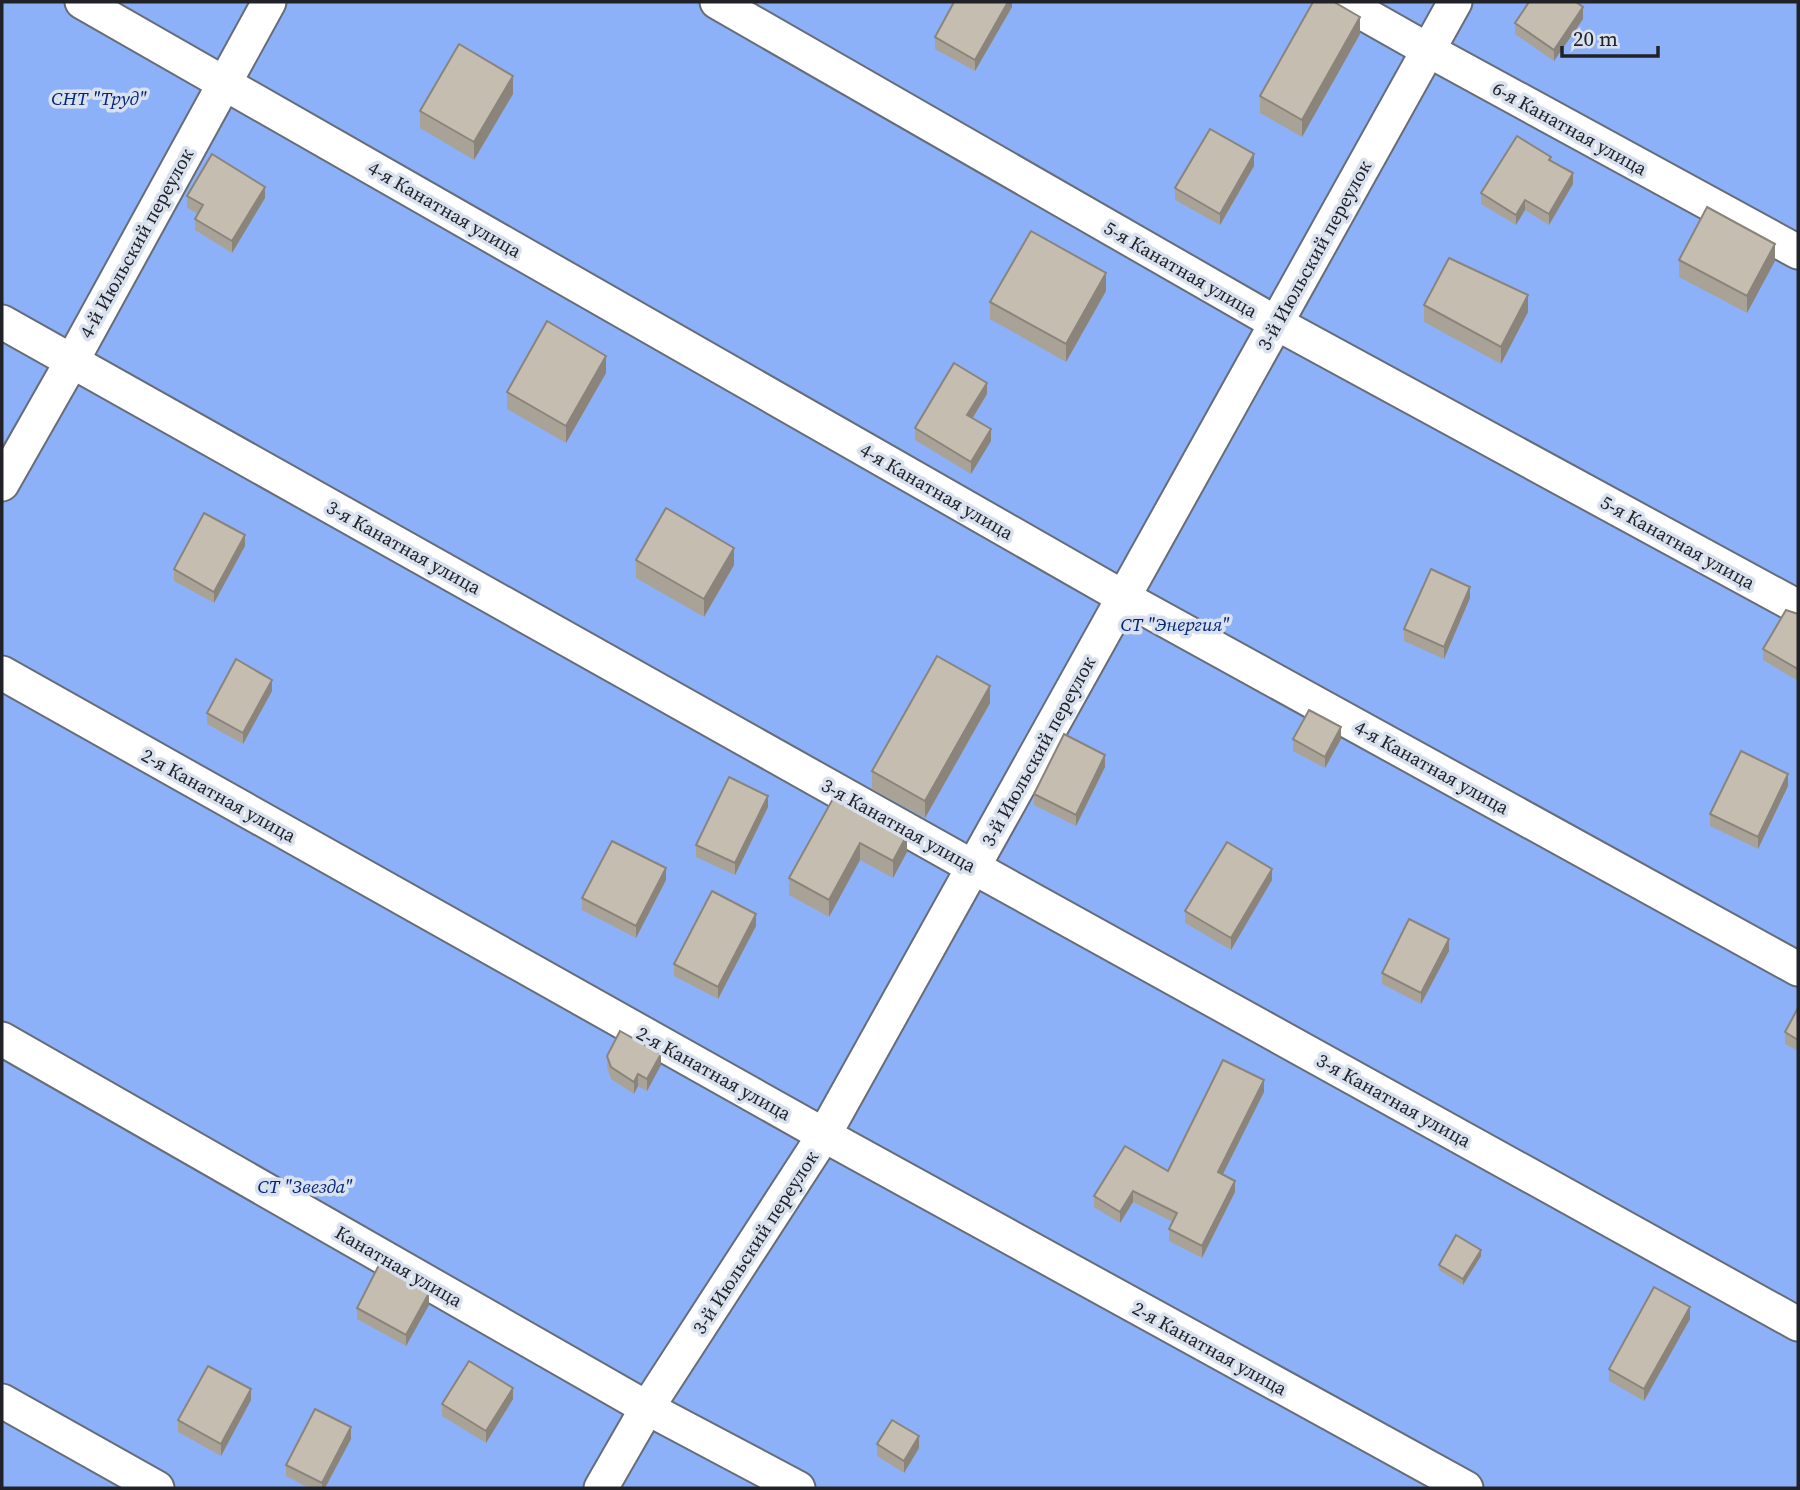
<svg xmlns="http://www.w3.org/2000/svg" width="1800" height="1490" font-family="'Source Serif 4',serif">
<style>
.green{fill:#8db1f8}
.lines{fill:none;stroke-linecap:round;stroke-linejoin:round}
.minor-casing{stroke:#666d78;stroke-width:37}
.minor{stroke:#fff;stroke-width:33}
.wall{fill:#a9a397}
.shaded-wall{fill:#8a847b}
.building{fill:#c5bdb0;stroke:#8a847b;stroke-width:2}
.labels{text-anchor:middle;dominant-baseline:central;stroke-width:7;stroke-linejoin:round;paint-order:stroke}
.park-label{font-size:19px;font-style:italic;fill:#03267c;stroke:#d9e0ee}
.street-label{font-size:19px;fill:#202227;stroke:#d9e0ee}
</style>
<rect width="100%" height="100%" fill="#d9e0ee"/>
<rect class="green" x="2" y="2" width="1796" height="1486"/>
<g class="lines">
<defs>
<g id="minor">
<polyline points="82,2 1123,597 1798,969"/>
<polyline points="717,2 1276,323 1798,607"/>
<polyline points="1343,2 1428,50 1798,252"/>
<polyline points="2,322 973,867 1798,1324"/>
<polyline points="2,484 72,361 269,2"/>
<polyline points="2,673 824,1135 1466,1488"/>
<polyline points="2,1039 647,1408 798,1488"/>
<polyline points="2,1401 157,1488"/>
<polyline points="601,1488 647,1408 824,1135 1455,2"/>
</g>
</defs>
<use href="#minor" class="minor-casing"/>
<use href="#minor" class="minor"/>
</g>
<g class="wall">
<polygon points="1012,2 1012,7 975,71 935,49 935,37"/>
<polygon points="1583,19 1554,61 1515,34 1515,23"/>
<polygon points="1360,34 1302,137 1260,113 1260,96"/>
<polygon points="513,94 474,160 420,128 420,111"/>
<polygon points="1551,162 1573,184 1549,225 1525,210 1516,225 1481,204 1481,193"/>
<polygon points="1254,166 1220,225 1175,200 1175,188"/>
<polygon points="187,196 265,198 232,253 195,230 195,219 198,214 187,208"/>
<polygon points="1679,260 1775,261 1747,313 1679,277"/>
<polygon points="1106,291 1066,362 990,319 990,302"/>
<polygon points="1424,305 1528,312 1501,364 1424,322"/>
<polygon points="606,373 566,443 507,409 507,392"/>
<polygon points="987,394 973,418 991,441 971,474 915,440 915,428"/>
<polygon points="245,546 214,603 174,581 174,569"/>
<polygon points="636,560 734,565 704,617 636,578"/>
<polygon points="1470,598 1444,659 1404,641 1404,629"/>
<polygon points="1798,614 1798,681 1763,660 1763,649"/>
<polygon points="272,691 243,744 207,724 207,713"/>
<polygon points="990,703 925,818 872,789 872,771"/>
<polygon points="1293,739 1341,739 1325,768 1293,751"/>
<polygon points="1105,767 1076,826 1034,805 1034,794"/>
<polygon points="1788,786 1758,849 1710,826 1710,814"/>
<polygon points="835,795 907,852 893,878 860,860 829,917 789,895 789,878"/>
<polygon points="768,807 735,875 696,857 696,845"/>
<polygon points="666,880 636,938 582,910 582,898"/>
<polygon points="1272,880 1231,950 1185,923 1185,911"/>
<polygon points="756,926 718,999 674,976 674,964"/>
<polygon points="1449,951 1421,1004 1382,984 1382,973"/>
<polygon points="1798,1008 1798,1051 1785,1044 1785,1032"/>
<polygon points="607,1056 661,1065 647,1091 638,1086 634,1094 611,1079 607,1067"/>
<polygon points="1264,1092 1223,1174 1235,1192 1202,1258 1169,1241 1169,1229 1173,1222 1133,1202 1120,1223 1094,1207 1094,1196 1168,1171"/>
<polygon points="1481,1256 1463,1285 1439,1270 1439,1265"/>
<polygon points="429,1305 406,1346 357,1319 357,1308"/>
<polygon points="1690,1319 1644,1401 1609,1381 1609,1369"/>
<polygon points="513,1399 486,1443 442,1416 442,1404"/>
<polygon points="251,1400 221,1456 178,1432 178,1420"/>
<polygon points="351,1439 325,1488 309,1488 286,1476 286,1465"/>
<polygon points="877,1444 919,1448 904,1473 877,1456"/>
</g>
<g class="shaded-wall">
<polygon points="1008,2 1012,2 1012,7 975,71 975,60"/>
<polygon points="1583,7 1583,19 1554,61 1554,50"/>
<polygon points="1360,17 1360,34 1302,137 1302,120"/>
<polygon points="513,76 513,94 474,160 474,142"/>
<polygon points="1254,154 1254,166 1220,225 1220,214"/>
<polygon points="1573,173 1573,184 1549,225 1549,214"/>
<polygon points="265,187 265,198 232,253 232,241"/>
<polygon points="1525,200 1525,210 1516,225 1516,215"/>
<polygon points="1775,244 1775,261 1747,313 1747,296"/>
<polygon points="1106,273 1106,291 1066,362 1066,344"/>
<polygon points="1528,295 1528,312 1501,364 1501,347"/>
<polygon points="606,356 606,373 566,443 566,426"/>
<polygon points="987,383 987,394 967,427 967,415"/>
<polygon points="991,429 991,441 971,474 971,462"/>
<polygon points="245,535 245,546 214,603 214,592"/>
<polygon points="734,548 734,565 704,617 704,599"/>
<polygon points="1470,587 1470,598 1444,659 1444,647"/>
<polygon points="272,680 272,691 243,744 243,733"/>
<polygon points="990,686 990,703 925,818 925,801"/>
<polygon points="1341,727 1341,739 1325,768 1325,757"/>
<polygon points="1105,755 1105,767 1076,826 1076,815"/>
<polygon points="1788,774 1788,786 1758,849 1758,837"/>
<polygon points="768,796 768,807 735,875 735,863"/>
<polygon points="907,835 907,852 893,878 893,861"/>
<polygon points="860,843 860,860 829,917 829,900"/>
<polygon points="666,868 666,880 636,938 636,926"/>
<polygon points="1272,869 1272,880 1231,950 1231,938"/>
<polygon points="756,914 756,926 718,999 718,987"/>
<polygon points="1449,939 1449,951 1421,1004 1421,993"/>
<polygon points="661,1054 661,1065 647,1091 647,1079"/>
<polygon points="638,1074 638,1086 634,1094 634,1082"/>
<polygon points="1264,1080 1264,1092 1218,1184 1218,1172"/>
<polygon points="1235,1181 1235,1192 1202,1258 1202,1246"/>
<polygon points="1133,1191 1133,1202 1120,1223 1120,1212"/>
<polygon points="1481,1250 1481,1256 1463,1285 1463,1279"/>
<polygon points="429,1293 429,1305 406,1346 406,1335"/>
<polygon points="1690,1307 1690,1319 1644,1401 1644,1389"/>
<polygon points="513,1388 513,1399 486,1443 486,1431"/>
<polygon points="251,1389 251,1400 221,1456 221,1444"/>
<polygon points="351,1427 351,1439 325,1488 322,1488 322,1483"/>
<polygon points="919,1436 919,1448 904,1473 904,1461"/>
</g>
<g class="building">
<polygon points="954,2 1008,2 975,60 935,37"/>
<polygon points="1313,2 1334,2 1360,17 1302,120 1260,96"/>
<polygon points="1529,2 1576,2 1583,7 1554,50 1515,23"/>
<polygon points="459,44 513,76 474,142 420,111"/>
<polygon points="1210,129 1254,154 1220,214 1175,188"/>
<polygon points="1517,136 1551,157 1549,160 1573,173 1549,214 1525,200 1516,215 1481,193"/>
<polygon points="212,154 265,187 232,241 195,219 203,205 187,196"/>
<polygon points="1707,207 1775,244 1747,296 1679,260"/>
<polygon points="1031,231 1106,273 1066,344 990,302"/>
<polygon points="1449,258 1528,295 1501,347 1424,305"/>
<polygon points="547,321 606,356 566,426 507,392"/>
<polygon points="954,363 987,383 967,415 991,429 971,462 915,428"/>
<polygon points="666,508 734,548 704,599 636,560"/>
<polygon points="204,513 245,535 214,592 174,569"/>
<polygon points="1431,569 1470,587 1444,647 1404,629"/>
<polygon points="1786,610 1798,614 1798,669 1763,649"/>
<polygon points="937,656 990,686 925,801 872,771"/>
<polygon points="236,659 272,680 243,733 207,713"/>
<polygon points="1309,710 1341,727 1325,757 1293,739"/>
<polygon points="1064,734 1105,755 1076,815 1034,794"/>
<polygon points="1741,751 1788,774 1758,837 1710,814"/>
<polygon points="729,777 768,796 735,863 696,845"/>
<polygon points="835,795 907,835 893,861 860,843 829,900 789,878"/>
<polygon points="612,841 666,868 636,926 582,898"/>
<polygon points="1227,842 1272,869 1231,938 1185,911"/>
<polygon points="712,891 756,914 718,987 674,964"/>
<polygon points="1409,919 1449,939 1421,993 1382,973"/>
<polygon points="1798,1008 1798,1040 1785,1032"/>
<polygon points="620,1031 661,1054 647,1079 638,1074 634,1082 611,1067 607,1056"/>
<polygon points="1223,1060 1264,1080 1218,1172 1235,1181 1202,1246 1169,1229 1177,1213 1133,1191 1120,1212 1094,1196 1125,1146 1168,1171"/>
<polygon points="1456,1235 1481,1250 1463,1279 1439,1265"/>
<polygon points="379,1265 429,1293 406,1335 357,1308"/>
<polygon points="1654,1287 1690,1307 1644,1389 1609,1369"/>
<polygon points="469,1361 513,1388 486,1431 442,1404"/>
<polygon points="208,1366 251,1389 221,1444 178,1420"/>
<polygon points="315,1409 351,1427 322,1483 286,1465"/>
<polygon points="892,1420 919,1436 904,1461 877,1444"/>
</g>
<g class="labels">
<g class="park-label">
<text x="99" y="98">СНТ "Труд"</text>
<text x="1175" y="624">СТ "Энергия"</text>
<text x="305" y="1186">СТ "Звезда"</text>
</g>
<g class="street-label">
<text transform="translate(1570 128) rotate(29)">6-я Канатная улица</text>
<text transform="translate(445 209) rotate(30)">4-я Канатная улица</text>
<text transform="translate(136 243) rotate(-61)">4-й Июльский переулок</text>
<text transform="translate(1314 255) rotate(-61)">3-й Июльский переулок</text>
<text transform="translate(1181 269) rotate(30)">5-я Канатная улица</text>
<text transform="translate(937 491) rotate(30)">4-я Канатная улица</text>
<text transform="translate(1678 542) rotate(29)">5-я Канатная улица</text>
<text transform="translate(404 547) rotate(29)">3-я Канатная улица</text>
<text transform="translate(1038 751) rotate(-61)">3-й Июльский переулок</text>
<text transform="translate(1432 767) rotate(29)">4-я Канатная улица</text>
<text transform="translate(219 795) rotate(29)">2-я Канатная улица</text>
<text transform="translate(899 825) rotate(29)">3-я Канатная улица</text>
<text transform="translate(714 1073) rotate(29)">2-я Канатная улица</text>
<text transform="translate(1394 1100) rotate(29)">3-я Канатная улица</text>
<text transform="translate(755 1242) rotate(-57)">3-й Июльский переулок</text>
<text transform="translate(399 1266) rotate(30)">Канатная улица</text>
<text transform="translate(1210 1348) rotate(29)">2-я Канатная улица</text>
</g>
</g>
<rect width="1800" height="1490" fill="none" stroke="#202227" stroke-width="7"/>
<path d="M1562 46v10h96v-10" fill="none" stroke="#202227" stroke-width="3.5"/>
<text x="1573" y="46" font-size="21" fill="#202227" stroke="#d9e0ee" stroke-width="5" paint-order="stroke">20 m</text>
</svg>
